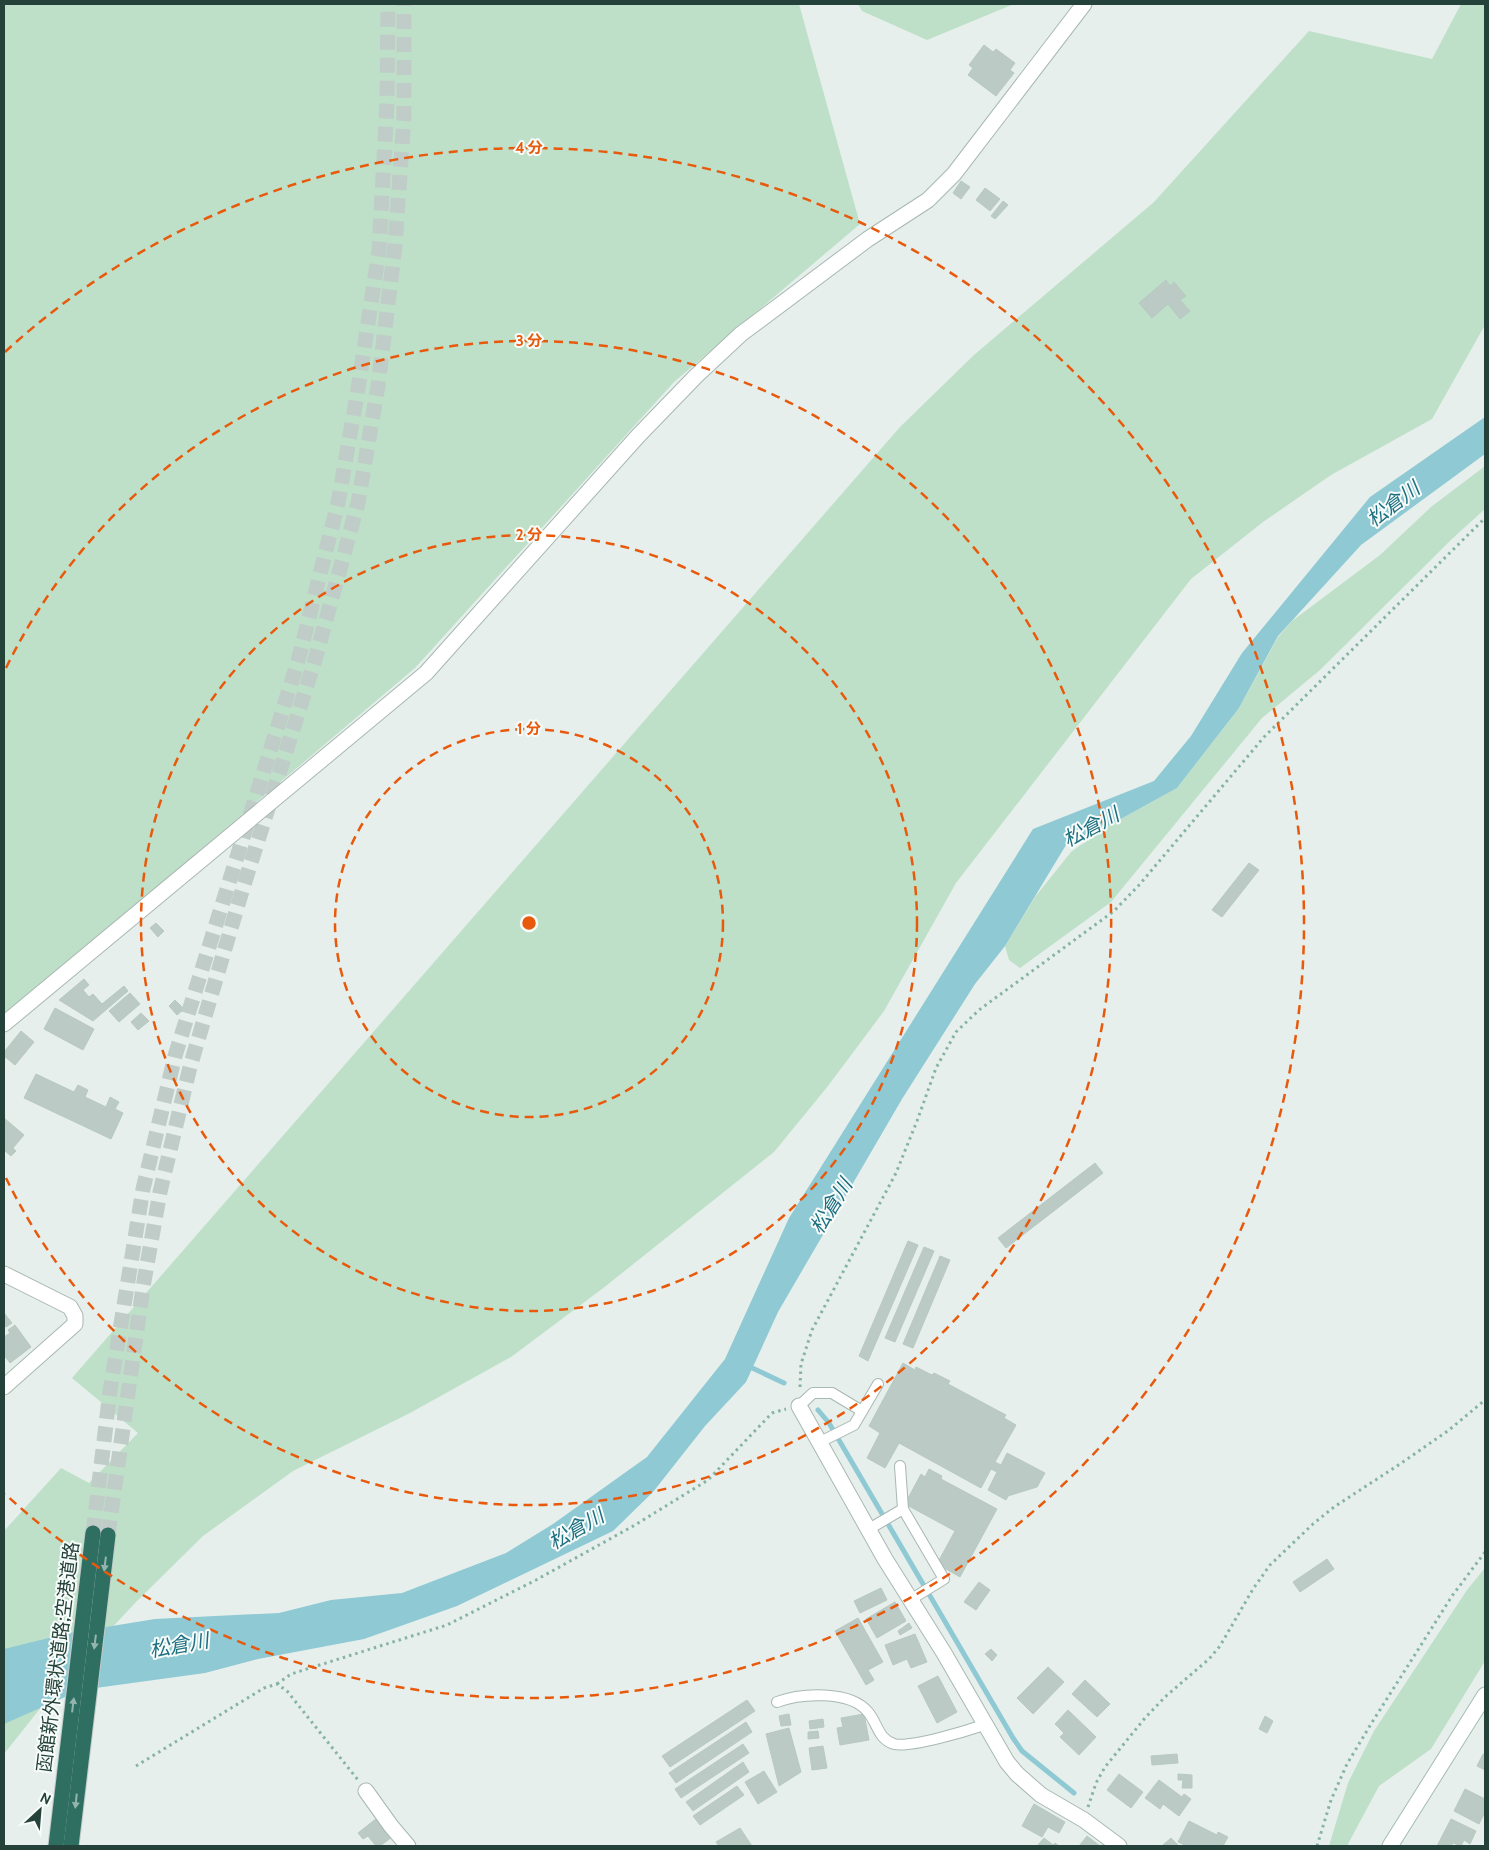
<svg xmlns="http://www.w3.org/2000/svg" width="1489" height="1850" font-family="Cabin,'Noto Sans JP',sans-serif">
<style>
.green{fill:#bfe0c8}
.water{fill:#8ec9d4}
.lines{fill:none;stroke-linecap:round;stroke-linejoin:round}
.stream{stroke:#8ec9d4;stroke-width:5}
.building{fill:#bbcac4;stroke:#b8c9c2}
.highway-tunnel{stroke:#bfccc8;stroke-width:15;stroke-dasharray:15 8;stroke-linecap:butt}
.lane-casing{stroke:#a8b8b2;stroke-width:12}
.street-casing{stroke:#a8b8b2;stroke-width:17}
.secondary-casing{stroke:#a4bbb3;stroke-width:17}
.highway-casing{stroke:#c2cac8;stroke-width:17}
.path{stroke:#86b3a5;stroke-width:3;stroke-dasharray:2.5 4;stroke-linecap:butt}
.lane{stroke:#fff;stroke-width:10}
.street{stroke:#fff;stroke-width:15}
.secondary{stroke:#fff;stroke-width:15}
.highway{stroke:#2f6f62;stroke-width:15}
.oneway{fill:#93b5ae}
.ring{fill:none;stroke:#e8590c;stroke-width:2.5;stroke-dasharray:9 6}
.labels{text-anchor:middle;dominant-baseline:central;stroke-width:4;stroke-linejoin:round;paint-order:stroke}
.street-label{font-size:19px;fill:#24423a;stroke:#f7fbf9}
.water-label{font-size:20px;font-style:italic;fill:#1c6f80;stroke:#f7fbf9}
.centre{fill:#e8590c;stroke:#f7fbf9;stroke-width:2.5}
.ring-label{font-size:15px;text-anchor:middle;font-weight:bold;fill:#e8590c;stroke:#f7fbf9;stroke-width:4;stroke-linejoin:round;paint-order:stroke}
</style>
<rect width="100%" height="100%" fill="#e6efeb"/>
<g class="green">
<polygon points="4,4 799,4 860,224 674,382 415,668 4,1016"/>
<polygon points="858,4 1014,4 927,40 862,11"/>
<polygon points="1461,4 1485,4 1485,325 1432,419 1331,475 1263,522 1191,579 956,883 884,1011 828,1086 774,1152 602,1289 511,1357 410,1413 293,1471 203,1536 136,1602 62,1681 4,1754 4,1531 61,1468 89,1483 138,1433 72,1378 900,427 974,355 1154,202 1309,31 1432,59"/>
<polygon points="1485,466 1485,509 1453,538 1320,670 1262,718 1111,902 1020,968 1009,960 1005,946 1035,897 1071,852 1108,826 1177,788 1239,708 1278,637 1292,621 1380,555 1431,507"/>
<polygon points="1485,1568 1485,1661 1431,1749 1379,1786 1347,1846 1329,1846 1348,1783 1374,1731 1467,1590"/>
</g>
<polygon class="water" points="1485,417 1485,454 1361,545 1278,636 1239,708 1177,788 1108,826 1066,845 1005,946 975,984 902,1099 778,1312 746,1382 705,1426 653,1492 613,1531 457,1606 364,1639 258,1659 205,1673 81,1690 4,1724 4,1649 69,1633 155,1619 279,1613 331,1600 402,1593 506,1553 553,1524 647,1457 725,1359 789,1218 1033,829 1154,781 1191,736 1242,653 1370,497"/>
<g class="lines">
<g class="stream">
<polyline points="748,1366 784,1383"/>
<polyline points="818,1410 829,1423 1013,1738 1022,1751 1074,1793"/>
</g>
</g>
<g class="building">
<polygon points="984,45 993,52 996,49 1015,63 1010,70 1014,73 996,96 968,75 973,68 969,65"/>
<polygon points="961,181 970,187 961,199 953,193"/>
<polygon points="985,188 1000,199 990,211 976,200"/>
<polygon points="1003,201 1008,205 995,219 991,216"/>
<polygon points="1166,280 1170,286 1174,282 1186,296 1180,300 1190,311 1180,319 1168,304 1152,318 1139,303"/>
<polygon points="1249,863 1259,870 1222,917 1212,910"/>
<polygon points="156,923 164,931 158,937 150,928"/>
<polygon points="84,979 89,985 83,990 89,997 93,994 102,1004 124,986 128,991 93,1021 59,1000"/>
<polygon points="130,993 140,1004 119,1022 109,1011"/>
<polygon points="175,1000 184,1009 177,1015 169,1006"/>
<polygon points="55,1008 94,1029 83,1050 44,1029"/>
<polygon points="141,1013 149,1021 138,1030 131,1022"/>
<polygon points="21,1031 34,1042 15,1065 4,1056 4,1052"/>
<polygon points="36,1074 74,1092 78,1085 88,1090 85,1097 106,1107 110,1097 119,1102 115,1109 123,1113 111,1139 24,1098"/>
<polygon points="4,1118 24,1135 13,1148 16,1151 11,1156 4,1150"/>
<polygon points="1095,1163 1103,1173 1006,1248 998,1238"/>
<polygon points="908,1241 918,1245 868,1361 859,1356"/>
<polygon points="924,1247 934,1251 895,1342 885,1338"/>
<polygon points="940,1256 950,1260 913,1348 903,1344"/>
<polygon points="4,1313 12,1323 6,1327 4,1325"/>
<polygon points="15,1325 31,1347 10,1363 4,1355 4,1337 10,1333 8,1330"/>
<polygon points="903,1363 915,1370 916,1367 932,1375 934,1373 950,1381 948,1384 1006,1415 1004,1418 1016,1425 995,1462 1001,1465 1007,1453 1045,1473 1037,1487 1008,1496 1006,1500 988,1490 997,1472 991,1469 981,1488 899,1443 885,1468 867,1458 880,1433 869,1426"/>
<polygon points="929,1469 942,1476 941,1479 997,1509 960,1577 937,1564 955,1531 905,1504 921,1474 925,1477"/>
<polygon points="1327,1559 1334,1569 1300,1592 1293,1582"/>
<polygon points="979,1582 990,1590 976,1610 964,1602"/>
<polygon points="881,1588 887,1600 860,1613 854,1601"/>
<polygon points="895,1602 906,1621 877,1638 866,1619"/>
<polygon points="858,1618 883,1662 868,1670 874,1680 866,1685 835,1631"/>
<polygon points="909,1623 912,1628 900,1635 898,1631"/>
<polygon points="915,1634 927,1662 911,1668 907,1659 893,1665 885,1645"/>
<polygon points="991,1649 997,1655 992,1661 985,1654"/>
<polygon points="1048,1667 1064,1682 1033,1714 1017,1698"/>
<polygon points="938,1676 957,1712 937,1723 918,1686"/>
<polygon points="1085,1680 1110,1704 1097,1717 1072,1694"/>
<polygon points="747,1700 755,1711 670,1767 662,1756"/>
<polygon points="1068,1710 1096,1737 1079,1755 1060,1737 1064,1733 1055,1724"/>
<polygon points="789,1714 791,1725 781,1726 779,1716"/>
<polygon points="864,1714 869,1740 840,1745 837,1728 843,1727 841,1718"/>
<polygon points="1265,1716 1273,1721 1267,1733 1259,1729"/>
<polygon points="823,1719 824,1727 810,1729 809,1721"/>
<polygon points="746,1722 752,1732 676,1783 669,1773"/>
<polygon points="789,1728 801,1772 779,1786 766,1734"/>
<polygon points="818,1731 819,1738 808,1739 808,1732"/>
<polygon points="743,1744 749,1753 681,1798 675,1789"/>
<polygon points="823,1746 827,1768 812,1770 809,1748"/>
<polygon points="1177,1754 1178,1763 1152,1765 1151,1756"/>
<polygon points="1483,1754 1485,1755 1485,1770 1477,1766"/>
<polygon points="743,1762 749,1772 693,1811 686,1802"/>
<polygon points="764,1771 777,1792 758,1804 745,1782"/>
<polygon points="1119,1774 1143,1792 1131,1808 1107,1790"/>
<polygon points="1178,1774 1192,1775 1192,1788 1182,1788 1183,1780 1178,1780"/>
<polygon points="1159,1780 1182,1797 1184,1794 1191,1799 1179,1816 1163,1804 1160,1809 1145,1798"/>
<polygon points="737,1786 744,1795 700,1825 693,1816"/>
<polygon points="1465,1789 1485,1799 1485,1812 1479,1824 1454,1811"/>
<polygon points="1034,1804 1065,1822 1059,1833 1048,1827 1042,1837 1022,1826"/>
<polygon points="377,1818 392,1837 380,1846 376,1846 368,1836 363,1839 358,1833"/>
<polygon points="1451,1819 1476,1831 1470,1844 1464,1840 1461,1846 1453,1843 1451,1846 1437,1846"/>
<polygon points="1189,1821 1217,1835 1218,1832 1228,1837 1223,1846 1187,1846 1178,1842"/>
<polygon points="740,1828 752,1846 719,1846 716,1842"/>
<polygon points="1087,1836 1100,1846 1079,1846"/>
<polygon points="1044,1838 1053,1845 1055,1843 1059,1846 1037,1846"/>
<polygon points="1171,1838 1179,1846 1163,1845"/>
</g>
<g class="lines">
<g class="highway-tunnel">
<polyline points="93,1533 110,1391 143,1189 175,1056 298,661 338,503 357,395 379,251 387,103 388,4"/>
<polyline points="108,1535 143,1287 160,1192 190,1067 242,891 315,660 358,503 378,386 395,246 404,117 404,4"/>
</g>
<defs>
<g id="lane">
<polyline points="799,1406 813,1393 832,1393 862,1411"/>
<polyline points="820,1442 854,1425 878,1384"/>
<polyline points="900,1466 903,1509 944,1579 910,1600"/>
<polyline points="869,1529 903,1509"/>
<path d="M777 1702C801 1693 850 1690 868 1712 878 1724 878 1739 894 1744 911 1748 966 1731 984 1725"/>
</g>
<g id="street">
<polyline points="4,1024 426,673 638,436 696,376 741,334 868,239 928,200 954,174 1084,4"/>
<polyline points="4,1274 70,1307 75,1316 75,1324 4,1387"/>
<polyline points="799,1406 885,1559 944,1653 1007,1762 1017,1774 1041,1795 1084,1820 1119,1846"/>
<polyline points="366,1791 391,1826 408,1846"/>
</g>
<polyline id="secondary" points="1390,1846 1485,1695"/>
<g id="highway">
<polyline points="56,1846 93,1533"/>
<polyline points="71,1846 108,1535"/>
</g>
</defs>
<use href="#lane" class="lane-casing"/>
<use href="#street" class="street-casing"/>
<use href="#secondary" class="secondary-casing"/>
<use href="#highway" class="highway-casing"/>
<g class="path">
<polyline points="800,1387 801,1364 812,1330 896,1173 917,1121 936,1068 956,1032 979,1010 1114,911 1140,884 1264,737 1485,518"/>
<polyline points="277,1684 291,1674 447,1625 536,1580 635,1525 708,1480 772,1413 786,1409"/>
<polyline points="136,1766 264,1688 277,1684 287,1691 358,1780"/>
<polyline points="1088,1807 1096,1783 1105,1767 1145,1718 1165,1697 1209,1659 1220,1646 1253,1589 1270,1565 1313,1524 1334,1507 1400,1464 1449,1430 1485,1400"/>
<polyline points="1317,1846 1331,1800 1347,1764 1371,1724 1452,1596 1485,1552"/>
</g>
<use href="#lane" class="lane"/>
<use href="#street" class="street"/>
<use href="#secondary" class="secondary"/>
<use href="#highway" class="highway"/>
</g>
<defs><path id="oneway-solid" d="M-6-.8H1V-3.2L6.5 0L1 3.2V.8H-6Z" transform="scale(1.25)"/></defs>
<g class="oneway">
<use href="#oneway-solid" transform="translate(105 1564) rotate(97)"/>
<use href="#oneway-solid" transform="translate(95 1642) rotate(97)"/>
<use href="#oneway-solid" transform="translate(73 1705) rotate(-83)"/>
<use href="#oneway-solid" transform="translate(76 1801) rotate(96)"/>
</g>
<g class="ring">
<circle cx="529" cy="923" r="194"/>
<circle cx="529" cy="923" r="388"/>
<path d="M6 668A582 582 0 1 1 6 1178"/>
<path d="M5 352A775 775 0 1 1 5 1494"/>
</g>
<g class="labels">
<g class="street-label">
<text transform="translate(58 1657) rotate(-83)">函館新外環状道路;空港道路</text>
</g>
<g class="water-label">
<text transform="translate(1393 504) rotate(-37)">松倉川</text>
<text transform="translate(1091 827) rotate(-28)">松倉川</text>
<text transform="translate(831 1206) rotate(-58)">松倉川</text>
<text transform="translate(576 1529) rotate(-30)">松倉川</text>
<text transform="translate(179 1645) rotate(-10)">松倉川</text>
</g>
</g>
<circle cx="529" cy="923" r="8" class="centre"/>
<g class="ring-label">
<text x="529" y="153">4 分</text>
<text x="529" y="346">3 分</text>
<text x="529" y="540">2 分</text>
<text x="529" y="734">1 分</text>
</g>
<rect width="1489" height="1850" fill="none" stroke="#24423a" stroke-width="10"/>
<g transform="translate(40 1810) rotate(26)" stroke="#f7fbf9" stroke-width="4" paint-order="stroke">
<path d="M0-4L9 19L0 12L-9 19Z" fill="#24423a"/>
<text y="-8" font-size="14" font-weight="bold" text-anchor="middle" fill="#24423a">N</text>
</g>
</svg>
